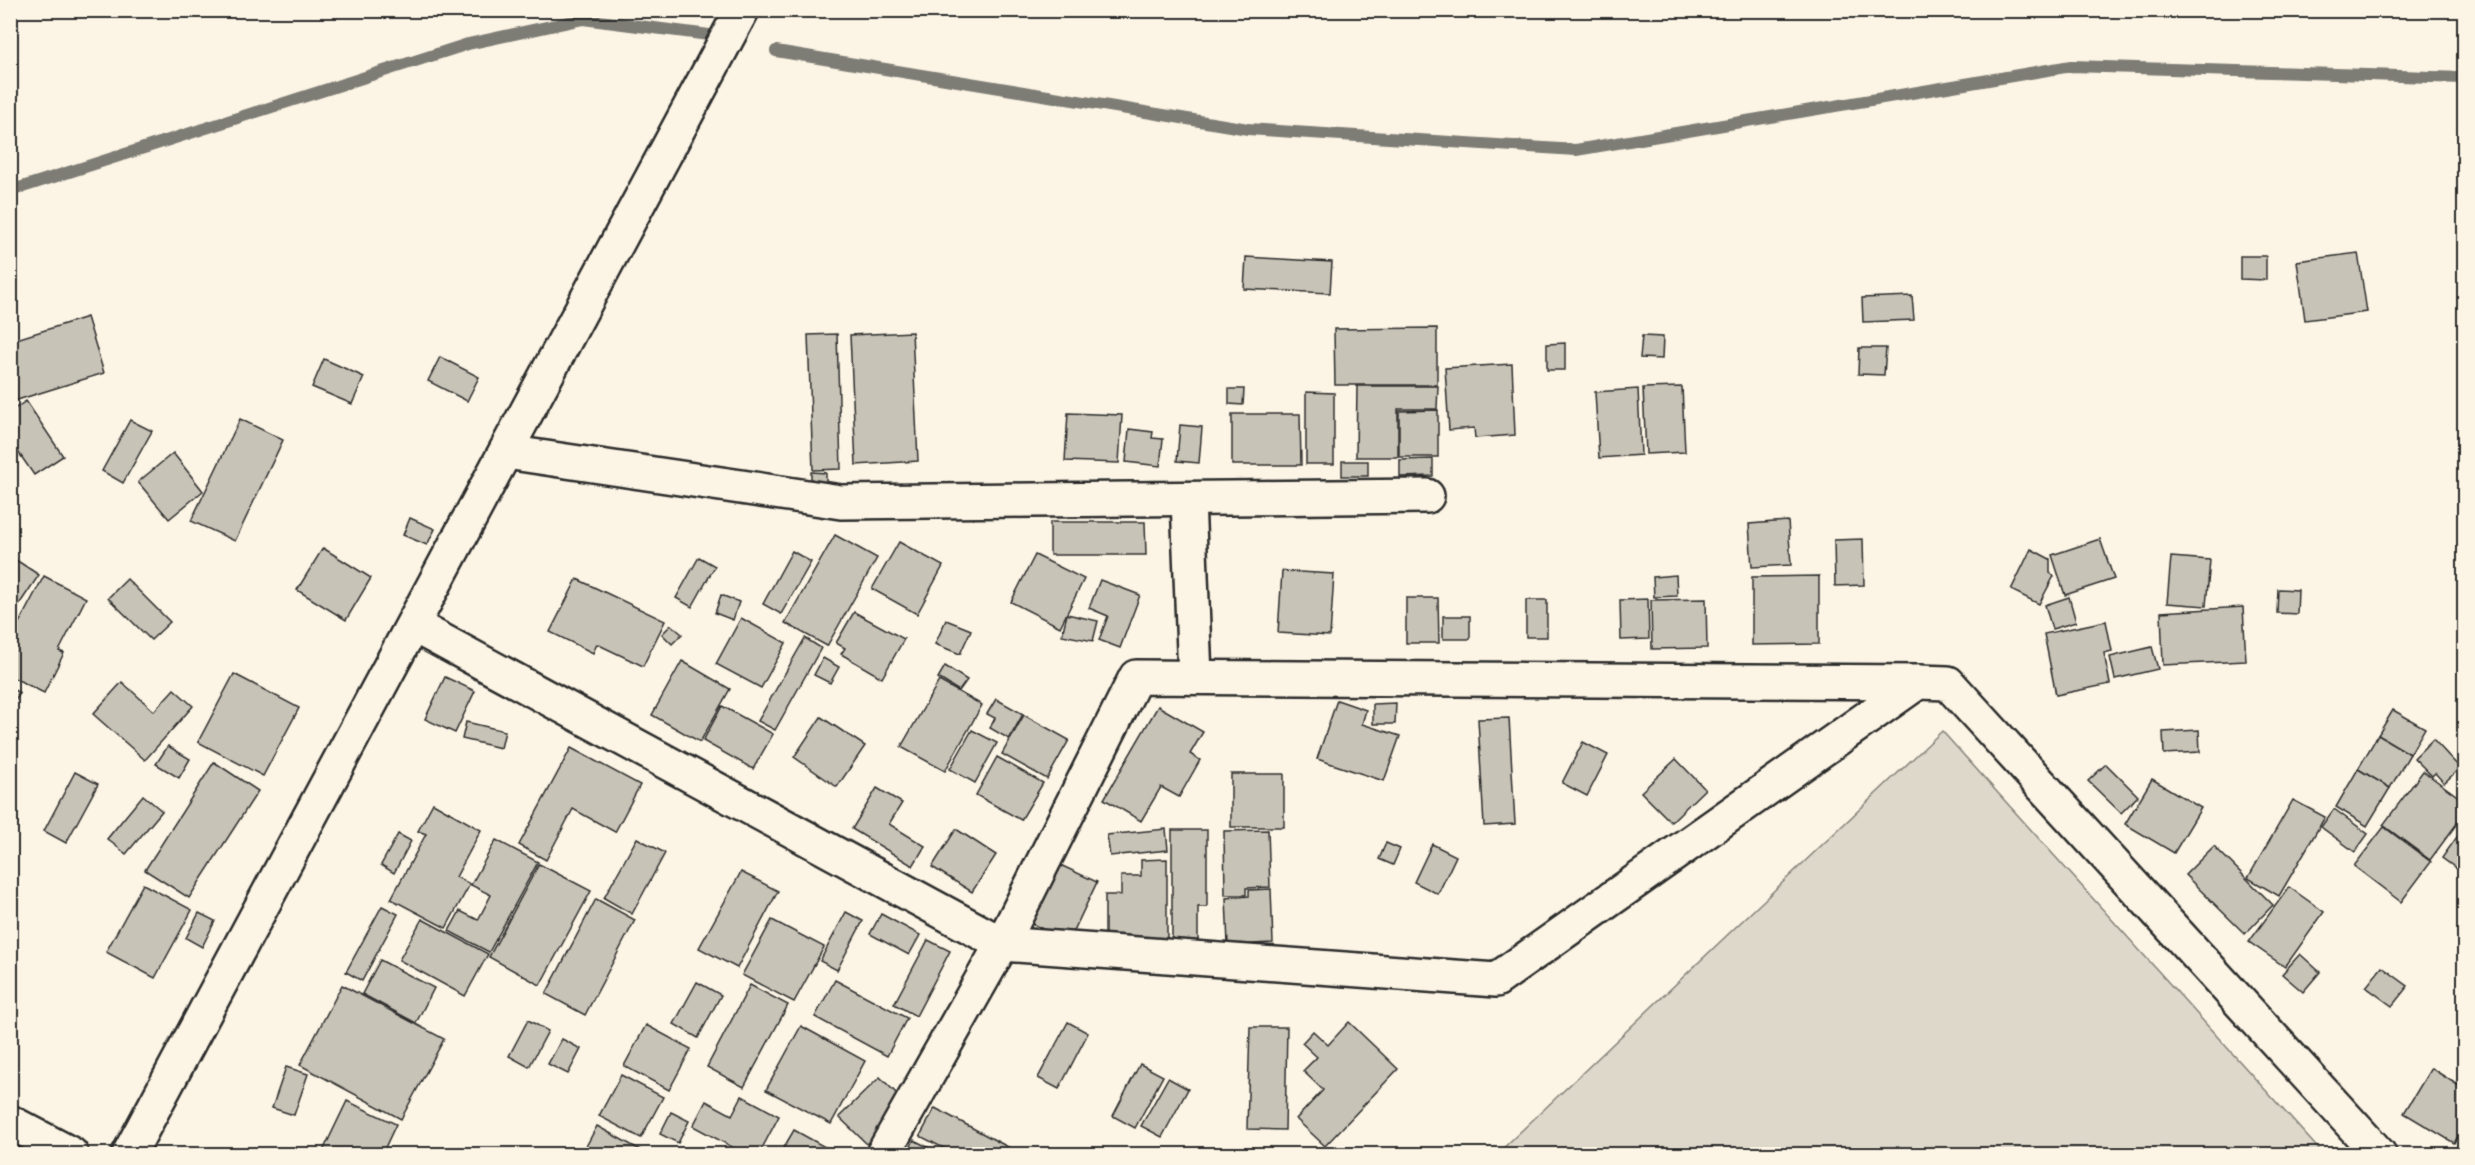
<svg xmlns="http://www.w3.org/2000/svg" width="2475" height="1165" font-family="'Indie Flower',sans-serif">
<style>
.green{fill:#ded8ca;stroke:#84827a;stroke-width:1.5}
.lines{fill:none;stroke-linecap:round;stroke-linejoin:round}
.stream{stroke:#7d7b74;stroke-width:12}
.building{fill:#c8c3b7;stroke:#2b2b2b;stroke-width:1.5}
.minor-casing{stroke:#2b2b2b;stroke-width:38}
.minor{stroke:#fcf5e5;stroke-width:33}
</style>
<rect width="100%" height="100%" fill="#fcf5e5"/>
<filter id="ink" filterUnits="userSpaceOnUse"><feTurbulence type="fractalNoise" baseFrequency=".0167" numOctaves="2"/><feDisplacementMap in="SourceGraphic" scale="12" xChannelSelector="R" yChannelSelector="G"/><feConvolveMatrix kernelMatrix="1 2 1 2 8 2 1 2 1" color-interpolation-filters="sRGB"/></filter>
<g filter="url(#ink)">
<polygon class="green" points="1942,731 2323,1154 1497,1154"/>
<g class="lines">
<g class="stream">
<polyline points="776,51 1248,129 1576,150 2071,66 2464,78"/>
<polyline points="10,191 468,44 583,19 725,37"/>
</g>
</g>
<g class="building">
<polygon points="2358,253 2367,312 2305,320 2297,261"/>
<polygon points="2240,256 2266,256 2266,280 2240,279"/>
<polygon points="1246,257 1332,262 1330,293 1244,289"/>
<polygon points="1912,296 1914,320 1863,322 1862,298"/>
<polygon points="87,317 104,373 14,401 10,389 10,341"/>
<polygon points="1437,328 1437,385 1335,385 1334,329"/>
<polygon points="912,332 918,461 856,465 850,335"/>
<polygon points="837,334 841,469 813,470 808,335"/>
<polygon points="1642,336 1663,337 1662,359 1640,358"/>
<polygon points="1565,343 1565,370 1547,370 1547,344"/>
<polygon points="1859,348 1886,348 1884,375 1858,374"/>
<polygon points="440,357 479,377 467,401 428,381"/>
<polygon points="324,359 364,377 352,404 312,387"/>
<polygon points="1512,364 1515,435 1475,438 1474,428 1449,430 1445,368"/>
<polygon points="1357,386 1438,386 1437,409 1398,409 1398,457 1356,457"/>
<polygon points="1682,387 1685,452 1646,454 1643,388"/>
<polygon points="1229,389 1244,389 1243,405 1229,404"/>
<polygon points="1638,389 1641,455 1599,458 1595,392"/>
<polygon points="1306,392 1334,393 1334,464 1306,464"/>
<polygon points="26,401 63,456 34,475 10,440 10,412"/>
<polygon points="1438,410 1438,457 1399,457 1399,411"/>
<polygon points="1068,413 1122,415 1119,463 1065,461"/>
<polygon points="1232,414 1300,414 1301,465 1232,465"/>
<polygon points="240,419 283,440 235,541 191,521"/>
<polygon points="130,420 152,431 123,483 102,471"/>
<polygon points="1180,425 1202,427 1199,463 1177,461"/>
<polygon points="1129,429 1153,432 1152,438 1163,439 1160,466 1126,462"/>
<polygon points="173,453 203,491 169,519 138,482"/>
<polygon points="1433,459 1433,476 1400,477 1400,460"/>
<rect x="1342" y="461" width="26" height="15"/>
<polygon points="811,472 826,473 826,487 811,486"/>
<polygon points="410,518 435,529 427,545 403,535"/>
<polygon points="1788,521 1791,565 1752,567 1749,524"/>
<polygon points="1050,522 1145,522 1146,555 1050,555"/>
<polygon points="835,535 877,558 827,646 785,623"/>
<polygon points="1863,539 1864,585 1835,586 1834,540"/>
<polygon points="2100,539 2114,579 2065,595 2052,555"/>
<polygon points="899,542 943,566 917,614 872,589"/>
<polygon points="323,548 371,578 346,620 297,590"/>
<polygon points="2031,549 2050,559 2050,573 2054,576 2039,604 2011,590"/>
<polygon points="792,551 811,562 781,614 763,604"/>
<polygon points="1035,555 1084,579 1060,627 1011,602"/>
<polygon points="10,556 39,575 14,612 10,610"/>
<polygon points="699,557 715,566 692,607 676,598"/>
<polygon points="2171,557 2210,560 2206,606 2167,603"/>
<polygon points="1282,571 1334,574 1330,636 1278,633"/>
<polygon points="1676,575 1677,596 1654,597 1653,577"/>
<polygon points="44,576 86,598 59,651 64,653 44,693 10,676 10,640"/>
<polygon points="1819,576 1819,644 1752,645 1752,577"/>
<polygon points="127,579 170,622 151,640 108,598"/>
<polygon points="577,579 665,621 643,666 597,644 593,653 550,632"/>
<polygon points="1100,580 1140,595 1120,648 1099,640 1108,616 1089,608"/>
<polygon points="2278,589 2298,590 2297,614 2277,613"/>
<polygon points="721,595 739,602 733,620 715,613"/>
<polygon points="2069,597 2076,622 2052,629 2045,605"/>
<polygon points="1406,598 1438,598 1439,643 1406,643"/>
<polygon points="1648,599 1649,639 1621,640 1620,600"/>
<polygon points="1706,599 1707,648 1652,649 1651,600"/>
<rect x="1526" y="600" width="21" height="37"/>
<polygon points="2243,607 2246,661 2163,665 2161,612"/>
<polygon points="854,612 904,639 882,678 841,654 845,648 836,643"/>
<polygon points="1067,614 1098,621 1093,641 1062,635"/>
<rect x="1443" y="616" width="27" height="23"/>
<polygon points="741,618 786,643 761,688 716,664"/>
<polygon points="946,620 971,630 960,654 935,644"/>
<polygon points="2106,621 2112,651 2104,653 2110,684 2056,695 2044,634"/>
<polygon points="671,625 682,634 672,644 662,634"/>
<polygon points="805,638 821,648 775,730 758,721"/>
<polygon points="2152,647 2158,669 2115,679 2110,657"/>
<polygon points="823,658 839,667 830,683 814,675"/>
<polygon points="682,661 730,689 700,742 652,715"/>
<polygon points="945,666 967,680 959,691 938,678"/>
<polygon points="234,674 299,708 263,776 198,742"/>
<polygon points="445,677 475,691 455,733 425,719"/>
<polygon points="939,681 982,705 945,771 901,747"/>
<polygon points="122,682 154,711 174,689 193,706 145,760 93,714"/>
<polygon points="10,688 20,693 10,709"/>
<polygon points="996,699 1023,714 1009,739 990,728 995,718 987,714"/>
<polygon points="1337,700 1366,710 1362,724 1400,736 1384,781 1317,759"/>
<polygon points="1396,703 1395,724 1373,724 1373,704"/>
<polygon points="722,706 773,734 753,769 703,741"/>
<polygon points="1158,706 1203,732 1190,754 1200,760 1179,797 1161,787 1141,821 1104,799"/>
<polygon points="2393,710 2425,728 2410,754 2378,735"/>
<polygon points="1024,715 1069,740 1047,779 1002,754"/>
<polygon points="821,717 865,746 837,787 794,757"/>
<polygon points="1509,718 1515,824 1484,826 1478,719"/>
<polygon points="466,722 505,731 501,748 462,739"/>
<polygon points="972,730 997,743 975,783 950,769"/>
<polygon points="2199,730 2200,752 2164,754 2163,732"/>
<polygon points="2378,735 2410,754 2390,788 2358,769"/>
<polygon points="2433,739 2460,768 2444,783 2435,773 2432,776 2414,758"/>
<polygon points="1583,742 1608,755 1587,796 1562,783"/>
<polygon points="168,746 190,759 179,778 156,764"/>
<polygon points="571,748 640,785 615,832 573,809 546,860 519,845"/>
<polygon points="997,757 1043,783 1021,820 976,795"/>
<polygon points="1676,759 1705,789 1671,822 1641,792"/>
<polygon points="214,762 258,791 189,898 145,870"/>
<polygon points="2106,764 2138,796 2121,813 2088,781"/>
<polygon points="2358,769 2390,788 2367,826 2336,807"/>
<polygon points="2423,771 2464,801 2464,814 2430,860 2383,825"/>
<polygon points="75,772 98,784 66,843 44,831"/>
<rect x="1231" y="774" width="53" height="53"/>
<polygon points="2152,779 2201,808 2174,853 2125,824"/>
<polygon points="877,788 902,803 889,824 925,846 913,866 852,829"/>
<polygon points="143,795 162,811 126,854 107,839"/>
<polygon points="2293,800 2325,817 2279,896 2248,878"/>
<polygon points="433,803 481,830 456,877 470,884 446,928 391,899 426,834 418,831"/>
<polygon points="2334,809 2368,834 2355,852 2321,827"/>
<polygon points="2384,827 2431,862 2401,902 2354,866"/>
<polygon points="2464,827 2464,874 2442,858"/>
<polygon points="956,829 996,855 972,892 932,867"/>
<polygon points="1166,829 1168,850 1110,856 1107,835"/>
<polygon points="1172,830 1207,830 1207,907 1198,907 1198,945 1172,946"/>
<polygon points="1268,830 1270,887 1246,888 1246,895 1225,895 1224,831"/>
<polygon points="398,834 411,841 394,873 381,865"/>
<polygon points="637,838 665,853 632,914 604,898"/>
<polygon points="496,840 538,862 489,952 449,931 460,911 478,920 491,895 471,885"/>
<polygon points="1386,843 1400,849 1393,865 1379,859"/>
<polygon points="1432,844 1456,856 1438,894 1414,882"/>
<polygon points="2214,846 2273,905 2245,934 2185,875"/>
<polygon points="1167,859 1167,946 1105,946 1105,895 1121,895 1121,876 1141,876 1141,860"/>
<polygon points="539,864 591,891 540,985 489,957"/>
<polygon points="1058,864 1097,882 1069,941 1030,923"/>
<polygon points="741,872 778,891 737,968 699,948"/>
<polygon points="143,884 192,910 155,978 106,952"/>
<polygon points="2289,887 2324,912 2285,967 2249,942"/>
<polygon points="1271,889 1273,943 1228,945 1226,898 1249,896 1249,890"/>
<polygon points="596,899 635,920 585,1015 546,994"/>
<polygon points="382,906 398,914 362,981 346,972"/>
<polygon points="846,912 863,921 837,970 820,961"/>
<polygon points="199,913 215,921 202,947 186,938"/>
<polygon points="881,914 920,935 909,955 870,934"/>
<polygon points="422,919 488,954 465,996 399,960"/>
<polygon points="772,920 824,947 794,1002 742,975"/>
<polygon points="928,940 950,951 916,1016 894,1004"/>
<polygon points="2300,954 2320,972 2303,992 2282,974"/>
<polygon points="380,960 434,988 416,1023 362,994"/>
<polygon points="2382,967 2408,986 2392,1006 2366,987"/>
<polygon points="835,980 907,1018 887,1056 815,1017"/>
<polygon points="697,982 721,995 698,1038 674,1024"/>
<polygon points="342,985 444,1039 401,1119 300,1065"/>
<polygon points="750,985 788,1005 744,1087 707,1067"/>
<polygon points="528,1020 548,1031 529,1067 509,1056"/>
<polygon points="1068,1022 1088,1033 1059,1089 1038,1078"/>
<polygon points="1349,1022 1398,1069 1325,1146 1296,1119 1323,1090 1303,1071 1317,1057 1302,1043 1313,1031 1328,1045"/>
<polygon points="646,1025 691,1049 669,1090 624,1066"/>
<polygon points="801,1026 865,1061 831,1124 766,1090"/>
<polygon points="1250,1027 1287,1027 1285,1130 1247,1129"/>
<polygon points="562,1039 581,1049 568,1074 548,1064"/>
<polygon points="1140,1064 1163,1076 1135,1128 1113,1116"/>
<polygon points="286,1067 308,1074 294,1115 272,1108"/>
<polygon points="2431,1068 2464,1089 2464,1106 2462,1109 2464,1111 2464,1127 2454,1143 2404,1113"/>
<polygon points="621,1075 663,1097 641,1138 599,1116"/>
<polygon points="880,1077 908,1105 868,1145 839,1117"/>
<polygon points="1168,1078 1188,1089 1162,1137 1141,1126"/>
<polygon points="742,1096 779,1116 759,1154 745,1154 693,1126 706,1101 732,1115"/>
<polygon points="347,1101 396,1124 382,1154 322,1153"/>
<polygon points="935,1108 1021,1154 955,1154 920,1136"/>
<polygon points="671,1112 689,1121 678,1143 660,1134"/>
<polygon points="597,1126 644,1152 643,1154 582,1154"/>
<polygon points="794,1130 834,1152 833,1154 780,1154"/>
<polygon points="914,1140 941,1154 907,1154"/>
</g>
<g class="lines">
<defs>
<g id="minor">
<polyline points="506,452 841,502 1427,496"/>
<polyline points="1188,499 1195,677"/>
<polyline points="413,625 1002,944 1496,980 1918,682 1948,683 2379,1154"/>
<polyline points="10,1122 71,1154"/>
<polyline points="129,1154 742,10"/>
<polyline points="883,1154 1002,944 1136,677 1918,682"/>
</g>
</defs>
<use href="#minor" class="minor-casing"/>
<use href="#minor" class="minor"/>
</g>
</g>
<rect width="2475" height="1165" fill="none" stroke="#fcf5e5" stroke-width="36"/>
<rect x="18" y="18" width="2439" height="1129" fill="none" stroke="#2b2b2b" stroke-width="2" filter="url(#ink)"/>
</svg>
